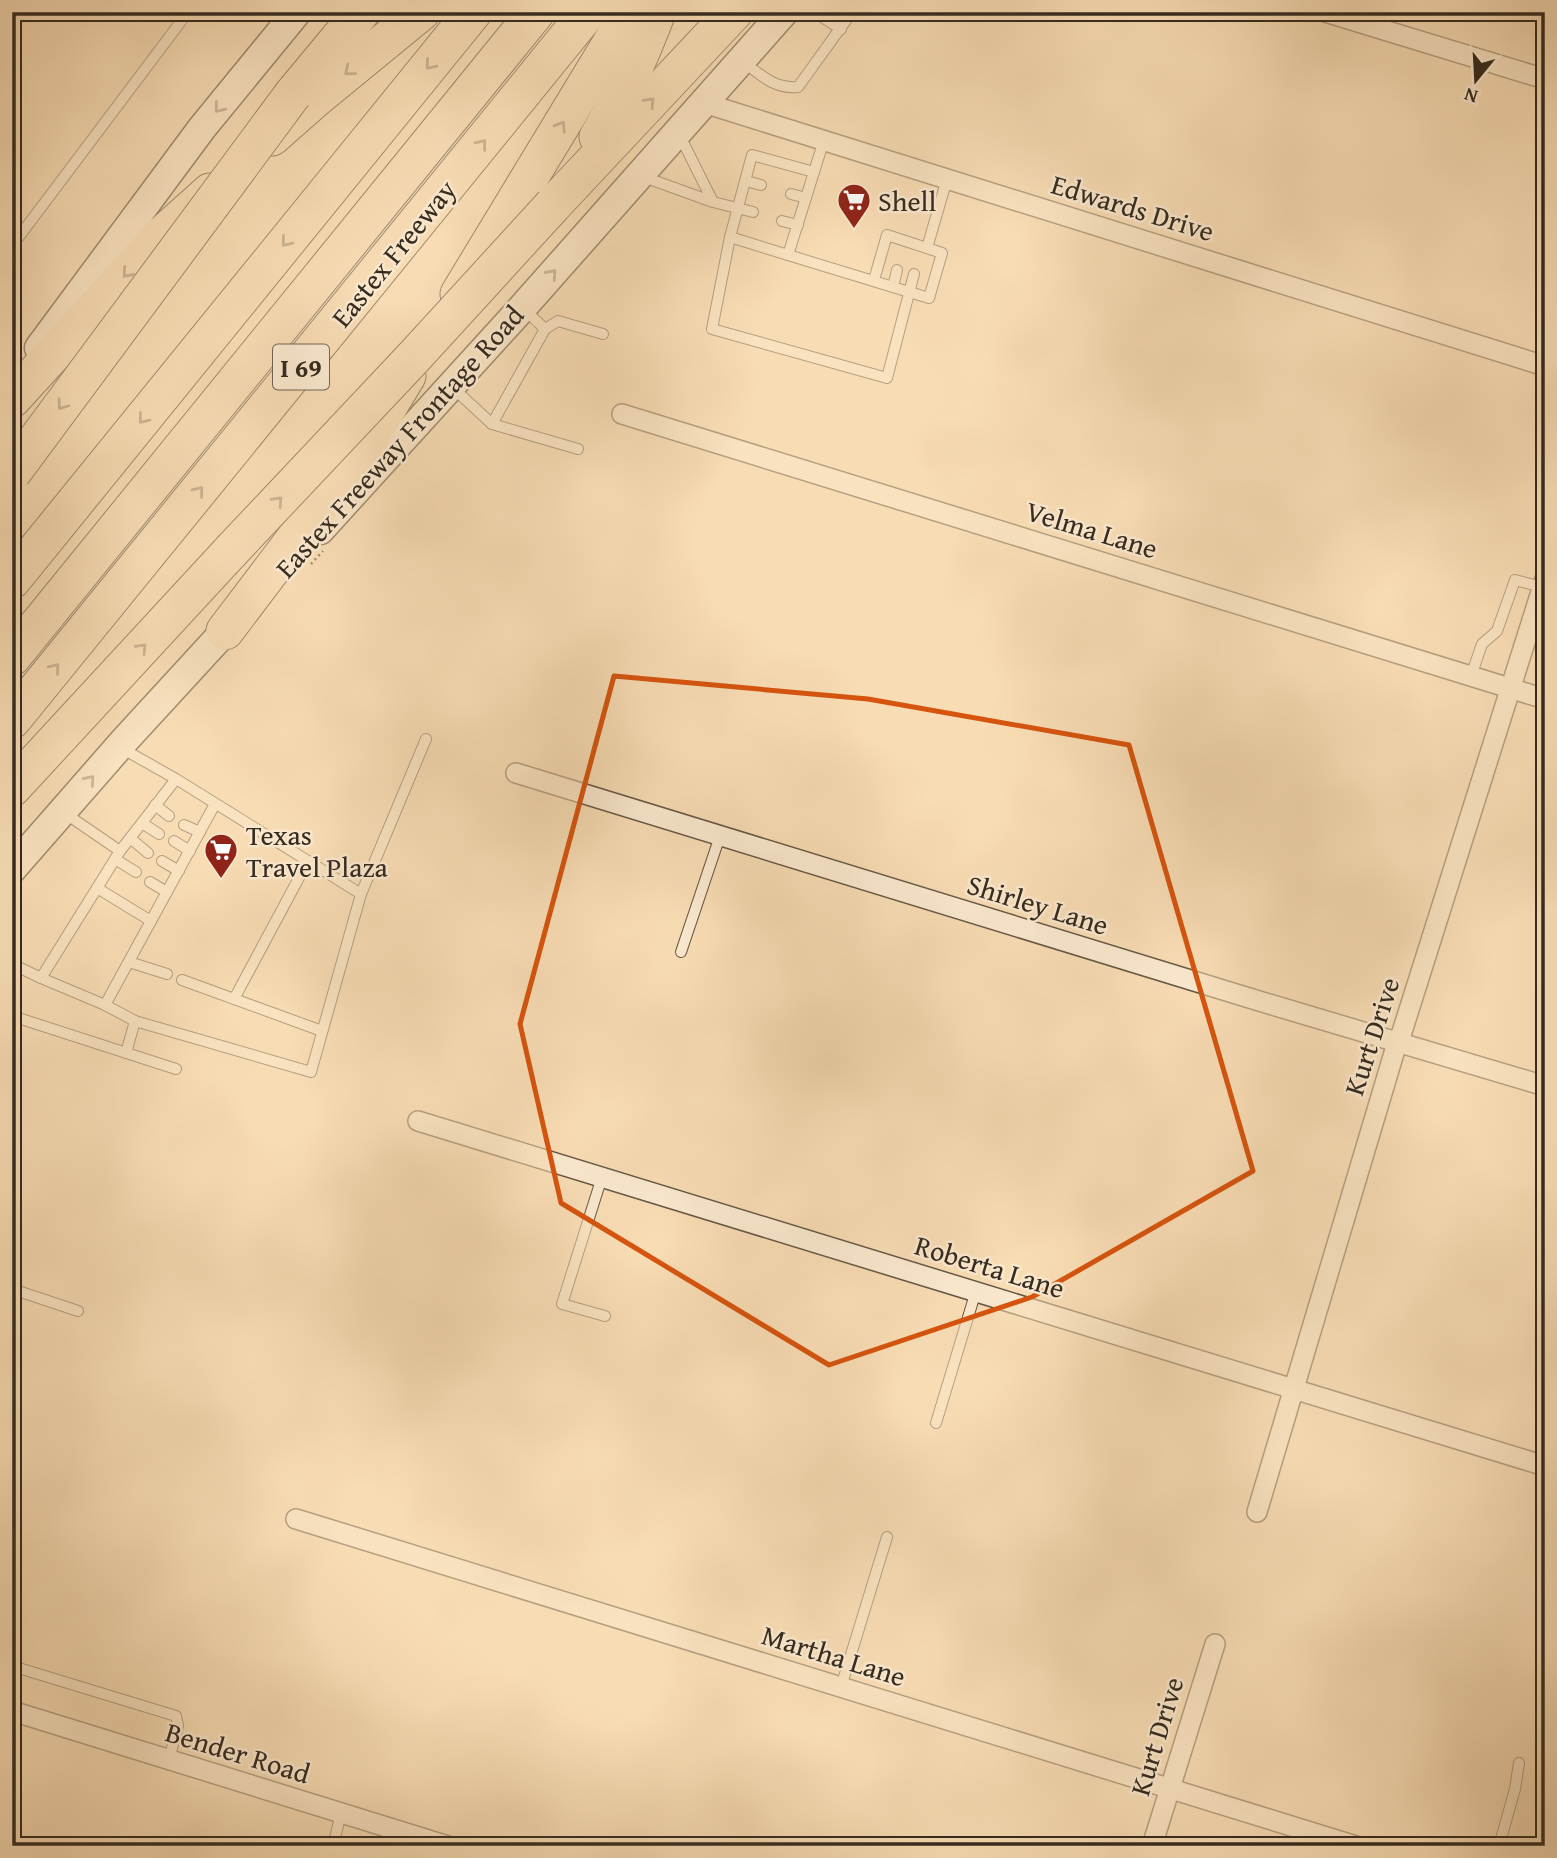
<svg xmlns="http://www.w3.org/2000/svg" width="1557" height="1858" font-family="'Gentium Book Plus',serif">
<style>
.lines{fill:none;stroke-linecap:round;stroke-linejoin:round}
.lane-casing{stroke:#665744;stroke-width:12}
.street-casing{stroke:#665744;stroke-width:22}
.secondary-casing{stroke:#352b1f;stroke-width:31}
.highway-casing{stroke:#352b1f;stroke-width:39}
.path{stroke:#352b1f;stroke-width:2.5;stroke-dasharray:2 3.5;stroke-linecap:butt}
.lane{stroke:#fae8ce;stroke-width:10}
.street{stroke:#fae8ce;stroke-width:19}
.secondary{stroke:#fae8ce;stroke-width:28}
.highway{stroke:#f8dcb4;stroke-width:37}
.highway-bridge-casing{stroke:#352b1f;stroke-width:39;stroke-linecap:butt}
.highway-bridge{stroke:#f8dcb4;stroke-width:37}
.oneway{stroke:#96846a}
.oneway2{stroke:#988a76}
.marked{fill:none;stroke:#d6540e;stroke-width:5;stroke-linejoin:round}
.labels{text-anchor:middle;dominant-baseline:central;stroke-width:5;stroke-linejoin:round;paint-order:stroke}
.shield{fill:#fae8ce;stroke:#706454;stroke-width:2}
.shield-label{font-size:26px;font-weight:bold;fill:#352b1f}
.poi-label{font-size:28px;fill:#352b1f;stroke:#fae8ce;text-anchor:start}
.street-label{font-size:28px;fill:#352b1f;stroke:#fae8ce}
</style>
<rect width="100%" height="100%" fill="#f8dcb4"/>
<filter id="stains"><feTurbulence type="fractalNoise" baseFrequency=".00286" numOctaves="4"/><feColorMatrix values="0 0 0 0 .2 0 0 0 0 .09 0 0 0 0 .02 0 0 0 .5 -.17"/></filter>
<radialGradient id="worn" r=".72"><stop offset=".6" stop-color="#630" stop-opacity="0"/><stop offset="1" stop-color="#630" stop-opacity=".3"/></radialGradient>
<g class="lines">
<defs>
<g id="lane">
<polyline points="814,12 841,29"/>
<path d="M742 61C761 75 774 89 798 87L852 12"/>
<polyline points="679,134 713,202"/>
<polyline points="814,172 752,155 730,237 712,329 887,378 914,274"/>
<polyline points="644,177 713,202 753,212"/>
<polyline points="746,181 761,185"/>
<polyline points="791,194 806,198"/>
<polyline points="782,221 798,225"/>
<polyline points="730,237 788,255 824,140"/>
<polyline points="12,246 188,12"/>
<polyline points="927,248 947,179"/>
<polyline points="788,255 929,298 942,253 887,235 874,280"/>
<polyline points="893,287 897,270"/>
<polyline points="525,310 545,329 558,321 603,334"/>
<polyline points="452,387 492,424 578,449"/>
<polyline points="492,424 545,329"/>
<polyline points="1471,676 1482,644 1497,631 1515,580 1542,587"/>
<polyline points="123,749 176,779 361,894"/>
<polyline points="155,805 169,816"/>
<polyline points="142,823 159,834"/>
<polyline points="184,825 200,832"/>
<polyline points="130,838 148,853"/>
<polyline points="174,841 190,851"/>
<polyline points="120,851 176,779"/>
<polyline points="115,859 136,872"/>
<polyline points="162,861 179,871"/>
<polyline points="150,882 167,892"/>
<polyline points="97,888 151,921"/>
<polyline points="681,952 720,836"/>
<polyline points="129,962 167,974"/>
<polyline points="12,964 41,978 105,1005 135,1021 311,1072 361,894 426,739"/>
<polyline points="41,978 120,851 66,814"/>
<polyline points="182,980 322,1031"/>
<polyline points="234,999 308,861"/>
<polyline points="105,1005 215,804"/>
<polyline points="12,1016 176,1069"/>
<polyline points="126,1053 135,1021"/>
<polyline points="602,1177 562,1304 605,1316"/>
<polyline points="12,1289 78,1311"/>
<polyline points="936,1423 976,1291"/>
<polyline points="12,1666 176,1716 178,1726 169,1759"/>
<polyline points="841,1687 887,1537"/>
<polyline points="333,1846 341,1813"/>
<polyline points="1499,1846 1515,1789 1519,1763"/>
</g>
<g id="street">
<polyline points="1325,12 1545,79"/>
<polyline points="704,103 1545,366"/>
<polyline points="622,414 1545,699"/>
<polyline points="516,773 1259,1001 1545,1086"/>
<polyline points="418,1121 1545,1466"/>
<polyline points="1257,1512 1397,1043 1402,1032 1545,579"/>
<polyline points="296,1519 1356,1846"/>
<polyline points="12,1711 448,1846"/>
<polyline points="1152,1846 1215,1644"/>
</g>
<g id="secondary">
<polyline points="39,348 202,128 297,12"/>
<polyline points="320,530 522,308 784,12"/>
<polyline points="12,869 124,741 237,618"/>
</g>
<g id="highway">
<polyline points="293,94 361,12"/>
<polyline points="272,137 315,99 421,12"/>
<path d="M598 137C622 97 641 55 657 12"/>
<polyline points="553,205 734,12"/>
<polyline points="459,294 630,12"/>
<polyline points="12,399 161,236 210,192"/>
<polyline points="12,580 473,12"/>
<polyline points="225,631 362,450 407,376"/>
<polyline points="12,657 536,12"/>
<polyline points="12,720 588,12"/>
<polyline points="12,788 231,551"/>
</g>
</defs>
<use href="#lane" class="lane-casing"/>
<use href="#street" class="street-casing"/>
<use href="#secondary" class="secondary-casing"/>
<use href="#highway" class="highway-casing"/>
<polyline class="path" points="311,564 323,551"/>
<use href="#lane" class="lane"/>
<use href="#street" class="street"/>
<use href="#secondary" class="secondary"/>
<use href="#highway" class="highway"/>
<defs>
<g id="highway-bridge">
<polyline points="12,473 293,94"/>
<polyline points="231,551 413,358 553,205"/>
</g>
</defs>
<use href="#highway-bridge" class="highway-bridge-casing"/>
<use href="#highway-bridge" class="highway-bridge"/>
</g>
<defs><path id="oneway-chevron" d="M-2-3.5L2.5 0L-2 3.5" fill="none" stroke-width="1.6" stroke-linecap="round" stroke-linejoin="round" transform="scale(1.75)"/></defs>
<g class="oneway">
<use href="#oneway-chevron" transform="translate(430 65) rotate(129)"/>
<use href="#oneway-chevron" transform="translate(349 71) rotate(141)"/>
<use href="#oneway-chevron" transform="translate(650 102) rotate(-47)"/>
<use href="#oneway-chevron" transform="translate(561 126) rotate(-59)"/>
<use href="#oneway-chevron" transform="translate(482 144) rotate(-51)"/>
<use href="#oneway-chevron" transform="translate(286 242) rotate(129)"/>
<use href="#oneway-chevron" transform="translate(127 273) rotate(132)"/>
<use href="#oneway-chevron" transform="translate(62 405) rotate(126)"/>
<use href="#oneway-chevron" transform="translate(143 419) rotate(129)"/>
<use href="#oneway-chevron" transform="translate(199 491) rotate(-51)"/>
<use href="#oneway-chevron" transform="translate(278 501) rotate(-47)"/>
<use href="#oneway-chevron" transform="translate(142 648) rotate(-47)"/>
<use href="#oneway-chevron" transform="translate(55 668) rotate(-51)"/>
</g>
<g class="oneway2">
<use href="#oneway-chevron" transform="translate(219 108) rotate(129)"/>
<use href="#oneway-chevron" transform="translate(552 274) rotate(-48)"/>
<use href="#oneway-chevron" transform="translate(90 780) rotate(-49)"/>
</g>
<path d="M0 0H1557V1858H0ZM614 676 868 699 1129 745 1253 1171 1032 1297 829 1365 561 1203 520 1024Z" fill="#f8dcb4" fill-opacity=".55" fill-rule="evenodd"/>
<path class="marked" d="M614 676 868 699 1129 745 1253 1171 1032 1297 829 1365 561 1203 520 1024Z"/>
<defs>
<symbol id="supermarket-pin" viewBox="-11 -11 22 30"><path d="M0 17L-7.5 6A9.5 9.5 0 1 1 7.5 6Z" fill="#8f2418" stroke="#fae8ce"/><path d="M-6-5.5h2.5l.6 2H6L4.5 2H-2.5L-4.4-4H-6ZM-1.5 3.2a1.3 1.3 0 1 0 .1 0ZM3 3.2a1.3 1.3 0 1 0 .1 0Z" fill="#fff"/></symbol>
</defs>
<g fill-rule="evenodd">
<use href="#supermarket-pin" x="835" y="181" width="38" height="52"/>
<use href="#supermarket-pin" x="202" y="831" width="38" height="52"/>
</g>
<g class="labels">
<rect class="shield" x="273" y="344.5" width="56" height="45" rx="5"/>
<g class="shield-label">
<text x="301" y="367">I 69</text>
</g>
<g class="poi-label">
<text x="878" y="200">Shell</text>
<text x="246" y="834">Texas<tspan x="246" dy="32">Travel Plaza</tspan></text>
</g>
<g class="street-label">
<text transform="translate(1133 207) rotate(17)">Edwards Drive</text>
<text transform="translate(393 253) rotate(-51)">Eastex Freeway</text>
<text transform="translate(399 441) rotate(-48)">Eastex Freeway Frontage Road</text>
<text transform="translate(1092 529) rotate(17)">Velma Lane</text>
<text transform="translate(1038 904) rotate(17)">Shirley Lane</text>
<text transform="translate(1371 1036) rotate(-72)">Kurt Drive</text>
<text transform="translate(990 1266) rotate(17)">Roberta Lane</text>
<text transform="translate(834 1655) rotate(17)">Martha Lane</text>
<text transform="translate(1156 1736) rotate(-73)">Kurt Drive</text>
<text transform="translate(238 1752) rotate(17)">Bender Road</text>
</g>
</g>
<rect width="1557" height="1858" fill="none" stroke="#f8dcb4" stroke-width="42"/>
<rect x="14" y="14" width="1529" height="1830" fill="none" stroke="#352b1f" stroke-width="3.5"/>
<rect x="21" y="21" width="1515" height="1816" fill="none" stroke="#352b1f" stroke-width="2"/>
<g transform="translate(1476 80) rotate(198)" stroke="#fae8ce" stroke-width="5" paint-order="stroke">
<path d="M0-5L12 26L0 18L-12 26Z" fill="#352b1f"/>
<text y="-10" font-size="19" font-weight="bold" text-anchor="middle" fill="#352b1f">N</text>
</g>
<rect width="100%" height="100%" filter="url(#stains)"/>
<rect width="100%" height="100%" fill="url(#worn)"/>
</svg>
